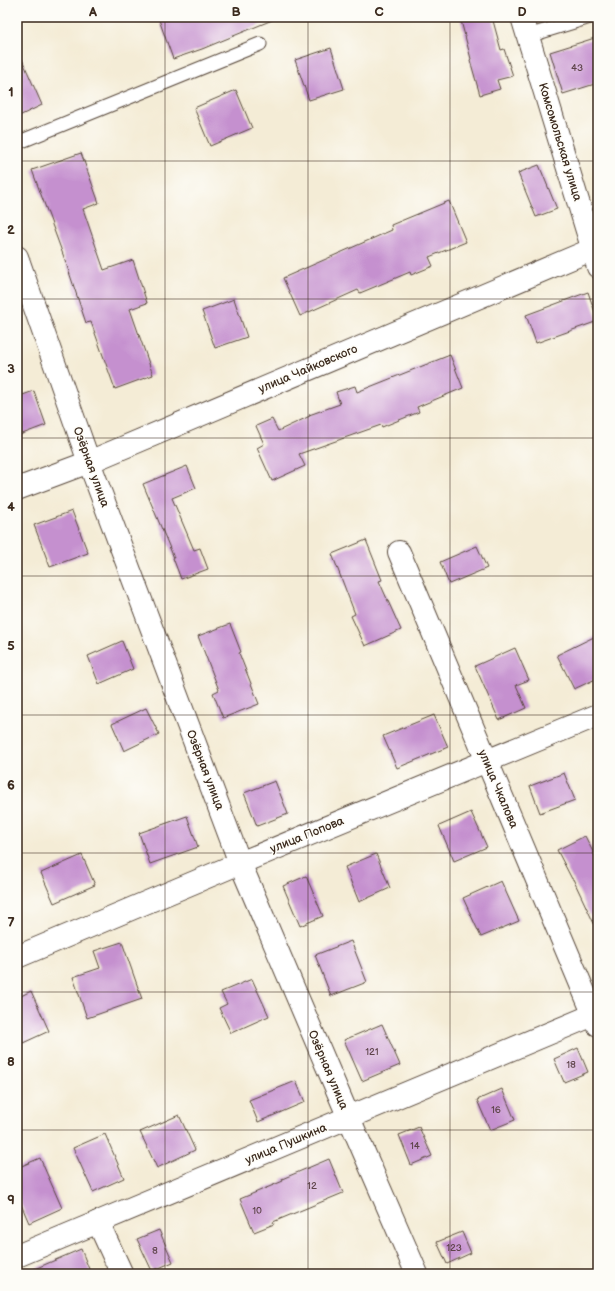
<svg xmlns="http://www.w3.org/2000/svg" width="615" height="1291" font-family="'Balsamiq Sans',sans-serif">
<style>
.building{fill:#c590cf}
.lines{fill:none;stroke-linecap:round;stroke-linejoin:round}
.lane-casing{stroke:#57473a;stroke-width:15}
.street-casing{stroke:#57473a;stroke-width:24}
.lane{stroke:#fff;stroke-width:13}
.street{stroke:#fff;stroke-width:22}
.grid{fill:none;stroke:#3b2a1e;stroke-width:1;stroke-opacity:0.55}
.labels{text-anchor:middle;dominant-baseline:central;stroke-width:3;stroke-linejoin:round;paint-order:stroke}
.number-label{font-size:10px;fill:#5e444a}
.street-label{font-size:12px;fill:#3b2a1e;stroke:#fdfcf7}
.neatline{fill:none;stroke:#3b2a1e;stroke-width:1.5}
.grid-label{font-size:13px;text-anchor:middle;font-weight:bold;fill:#3b2a1e}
</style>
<rect width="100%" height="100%" fill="#fdfcf7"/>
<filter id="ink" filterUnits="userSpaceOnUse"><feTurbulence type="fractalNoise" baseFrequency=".025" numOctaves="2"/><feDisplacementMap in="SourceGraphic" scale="8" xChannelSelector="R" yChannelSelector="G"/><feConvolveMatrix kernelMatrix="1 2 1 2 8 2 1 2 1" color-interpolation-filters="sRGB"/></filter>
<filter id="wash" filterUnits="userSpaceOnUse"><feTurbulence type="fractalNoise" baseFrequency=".012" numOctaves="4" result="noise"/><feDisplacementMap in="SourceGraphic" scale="16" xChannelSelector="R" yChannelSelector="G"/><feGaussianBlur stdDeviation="0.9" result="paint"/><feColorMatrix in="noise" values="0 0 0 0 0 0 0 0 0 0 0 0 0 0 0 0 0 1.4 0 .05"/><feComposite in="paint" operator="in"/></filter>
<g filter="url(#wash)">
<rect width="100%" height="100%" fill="#f4ecd6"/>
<g id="blocks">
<g class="building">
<polygon points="158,17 277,17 277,18 202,49 173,59"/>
<polygon points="460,17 492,17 501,50 504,49 513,76 497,80 500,89 480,95 470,60 471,59"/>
<polygon points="598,37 598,83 563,94 550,52"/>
<polygon points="17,48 42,105 17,117"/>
<polygon points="331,48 344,89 309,100 295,60"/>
<polygon points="236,90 252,128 210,146 194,108"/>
<polygon points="81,153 99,203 83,209 104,270 133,260 147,303 130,309 153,375 115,389 91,322 86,323 65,260 32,170"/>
<polygon points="539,165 557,209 536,217 518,173"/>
<polygon points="449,201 466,242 429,257 433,266 411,275 410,272 360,293 358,290 300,316 283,278 392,230 391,225"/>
<polygon points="588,292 598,321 536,343 526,315"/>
<polygon points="234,299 247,337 215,348 202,311"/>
<polygon points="450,355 463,388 417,407 419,412 382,427 381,425 299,454 305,466 272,481 257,448 264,444 256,426 272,419 278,431 310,416 309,415 340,404 336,392 355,386 357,392"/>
<polygon points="34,391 46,425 17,436 17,397"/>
<polygon points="187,466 196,488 172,498 194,550 200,548 208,569 181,579 173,558 174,558 143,484"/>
<polygon points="72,511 88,553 50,567 34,525"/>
<polygon points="366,540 382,580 379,581 401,630 365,646 351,616 355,614 332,554"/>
<polygon points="477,546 487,568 449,584 440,562"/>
<polygon points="230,624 241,652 239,653 259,704 223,718 213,693 219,690 198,636"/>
<polygon points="598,635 598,678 574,689 557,655"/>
<polygon points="122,641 133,669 99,684 88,656"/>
<polygon points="515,648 529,680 516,685 526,708 499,720 475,666"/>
<polygon points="146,708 159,734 124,751 112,724"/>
<polygon points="434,715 448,747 397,768 383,736"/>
<polygon points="564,773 575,800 540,813 530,786"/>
<polygon points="275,781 288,814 257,826 244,793"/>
<polygon points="471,812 487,847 454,861 439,826"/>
<polygon points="187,816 198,847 150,864 139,833"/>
<polygon points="585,836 598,862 598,932 573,879 572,879 557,850"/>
<polygon points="376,854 390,888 359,902 345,867"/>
<polygon points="82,855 95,885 54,903 41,873"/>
<polygon points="306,876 323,916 300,926 283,886"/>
<polygon points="501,881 519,921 481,937 463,898"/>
<polygon points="351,941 367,982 331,996 315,955"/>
<polygon points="122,942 142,999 87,1018 73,977 100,968 94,951"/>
<polygon points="252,979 269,1016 231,1033 219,1008 227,1004 221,992"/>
<polygon points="31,991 49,1031 23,1043 17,1031 17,998"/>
<polygon points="382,1024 400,1065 362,1081 344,1040"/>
<polygon points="578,1048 588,1072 564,1082 554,1059"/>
<polygon points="296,1081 305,1102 258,1122 249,1100"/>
<polygon points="502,1089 515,1120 490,1130 477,1100"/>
<polygon points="179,1115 195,1150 157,1168 140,1132"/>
<polygon points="419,1127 432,1156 411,1165 399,1135"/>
<polygon points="105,1134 124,1178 93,1192 73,1148"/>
<polygon points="40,1158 62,1208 29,1223 17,1195 17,1168"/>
<polygon points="329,1159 343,1193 273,1222 274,1224 254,1232 240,1199 283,1181 282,1179"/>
<polygon points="159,1230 173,1262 152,1271 137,1239"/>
<polygon points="462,1232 471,1253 447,1264 437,1242"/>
<polygon points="81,1249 91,1274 23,1274"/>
</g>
</g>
</g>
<g filter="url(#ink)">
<use href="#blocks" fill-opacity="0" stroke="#57473a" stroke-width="1"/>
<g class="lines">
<defs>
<g id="lane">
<polyline points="528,36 590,17"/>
<polyline points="17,143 260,44"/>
</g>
<g id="street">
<polyline points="522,17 598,267"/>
<polyline points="17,257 89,462 240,863 349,1118 417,1274"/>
<polyline points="17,489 89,462 598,247"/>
<polyline points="399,552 598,1025"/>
<polyline points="17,957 240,863 598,715"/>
<polyline points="98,1222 122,1274"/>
<polyline points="17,1256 598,1013"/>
</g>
</defs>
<use href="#lane" class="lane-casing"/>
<use href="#street" class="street-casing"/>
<use href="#lane" class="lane"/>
<use href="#street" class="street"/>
</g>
</g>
<path class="grid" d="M165 17V1274M308 17V1274M450 17V1274M17 161H598M17 299H598M17 438H598M17 576H598M17 715H598M17 853H598M17 992H598M17 1130H598"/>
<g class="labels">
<g class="number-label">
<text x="577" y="68">43</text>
<text x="372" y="1052">121</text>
<text x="571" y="1065">18</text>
<text x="496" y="1110">16</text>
<text x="415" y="1146">14</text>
<text x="312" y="1186">12</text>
<text x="257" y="1211">10</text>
<text x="454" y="1248">123</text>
<text x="155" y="1251">8</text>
</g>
<g class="street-label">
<text transform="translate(560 142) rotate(73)">Комсомольская улица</text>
<text transform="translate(308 369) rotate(-23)">улица Чайковского</text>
<text transform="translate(91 467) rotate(70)">Озёрная улица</text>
<text transform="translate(205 770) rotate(69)">Озёрная улица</text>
<text transform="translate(498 789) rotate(67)">улица Чкалова</text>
<text transform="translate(307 835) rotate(-22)">улица Попова</text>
<text transform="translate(328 1070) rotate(67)">Озёрная улица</text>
<text transform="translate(286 1144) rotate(-23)">улица Пушкина</text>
</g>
</g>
<rect width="615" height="1291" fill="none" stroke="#fdfcf7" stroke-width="44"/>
<rect x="22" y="22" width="571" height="1247" class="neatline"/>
<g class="grid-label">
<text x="93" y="16">A</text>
<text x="236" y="16">B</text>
<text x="379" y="16">C</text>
<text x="522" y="16">D</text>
<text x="11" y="96">1</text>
<text x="11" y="234">2</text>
<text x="11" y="373">3</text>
<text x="11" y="511">4</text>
<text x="11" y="650">5</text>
<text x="11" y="789">6</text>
<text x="11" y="927">7</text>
<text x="11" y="1066">8</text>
<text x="11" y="1204">9</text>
</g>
</svg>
